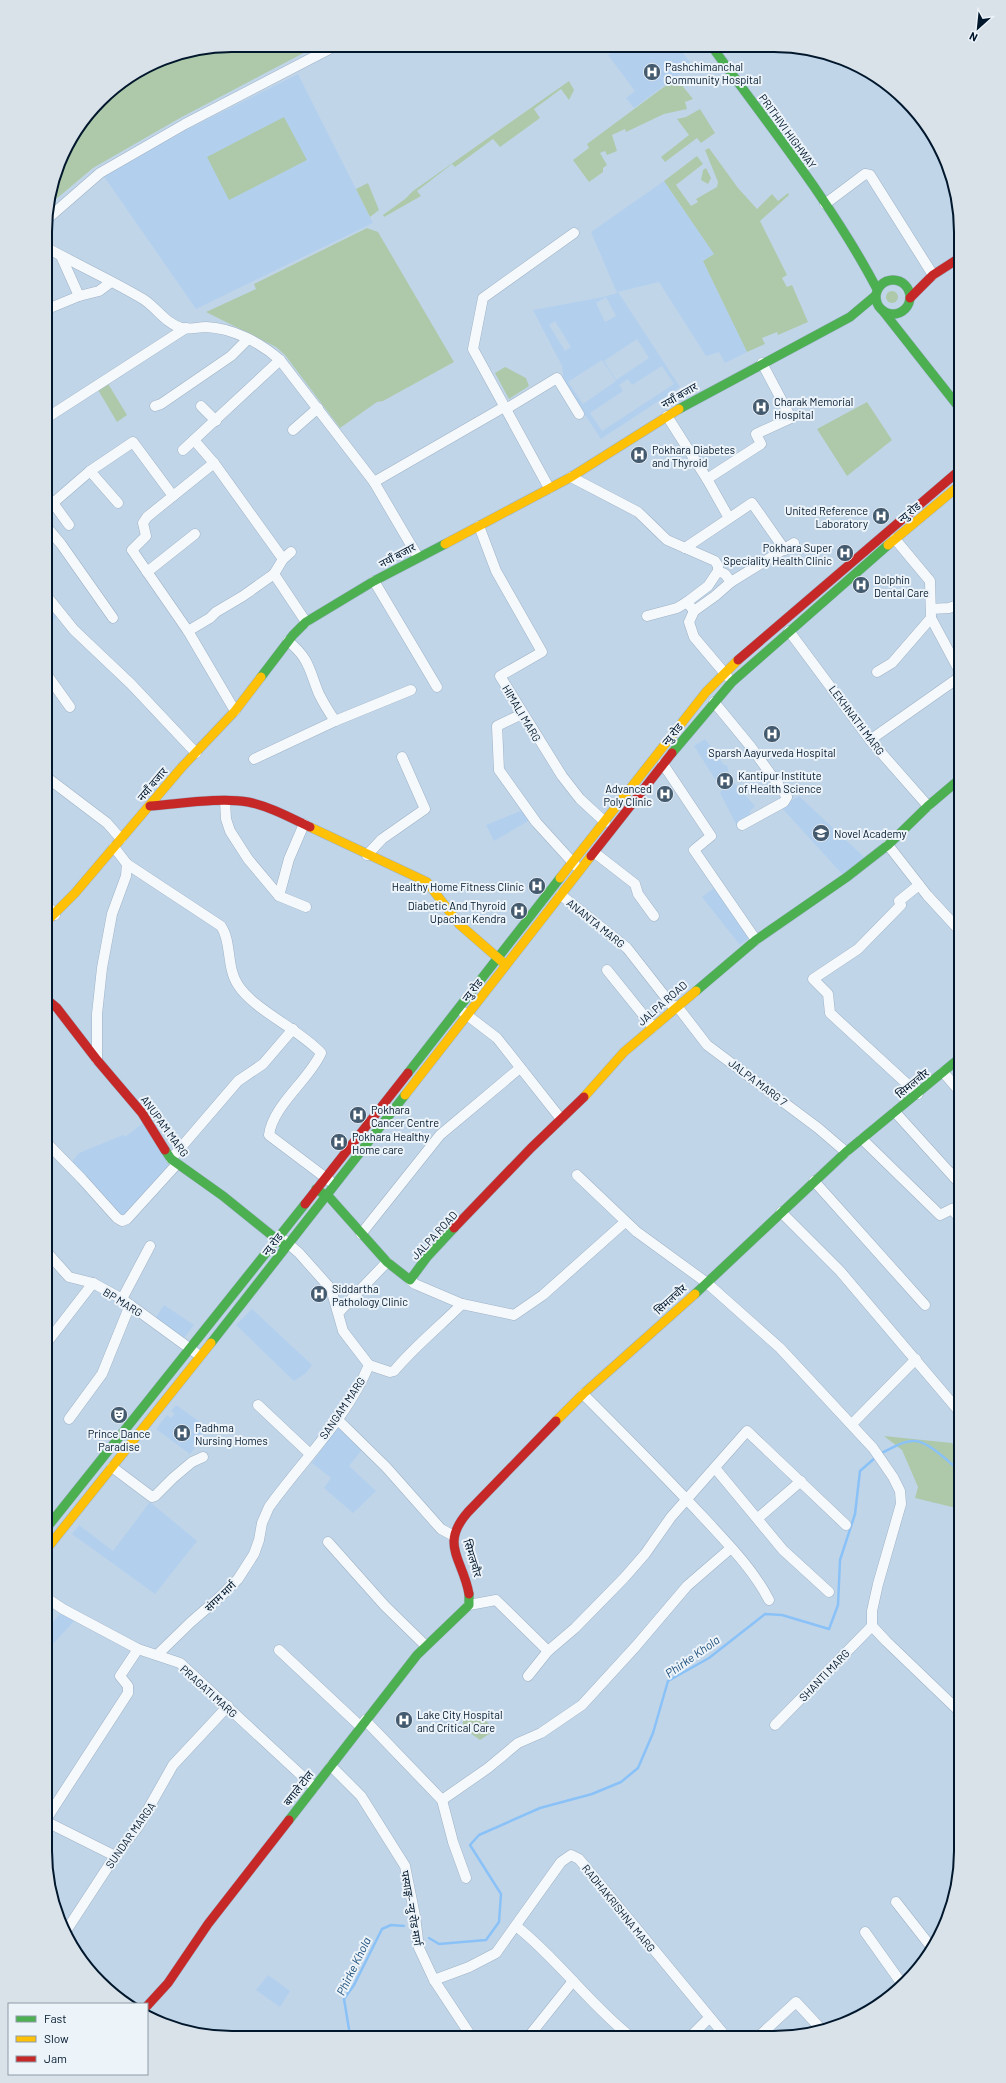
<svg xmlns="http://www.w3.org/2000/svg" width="1006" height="2083" font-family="Barlow,'Noto Sans Devanagari',sans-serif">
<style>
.built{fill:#b2d0ee;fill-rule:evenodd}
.green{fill:#aec9aa}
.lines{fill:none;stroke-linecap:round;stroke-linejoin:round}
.stream{stroke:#8ac2f8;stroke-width:2.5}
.street-casing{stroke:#9eb3c7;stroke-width:11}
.fast-casing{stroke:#9eb3c7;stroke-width:10}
.slow-casing{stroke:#9eb3c7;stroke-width:10}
.jam-casing{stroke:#9eb3c7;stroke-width:10}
.street{stroke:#f6f9fc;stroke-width:10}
.fast{stroke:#4caf50;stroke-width:9}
.slow{stroke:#ffc107;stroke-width:9}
.jam{stroke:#c62828;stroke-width:9}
.labels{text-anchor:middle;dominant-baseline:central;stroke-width:4;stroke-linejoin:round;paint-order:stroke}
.poi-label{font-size:11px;fill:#00172c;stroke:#ecf3f9;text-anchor:start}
.street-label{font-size:11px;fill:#00172c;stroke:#ecf3f9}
.water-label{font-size:12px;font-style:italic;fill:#1f517d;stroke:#ecf3f9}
.rim{fill:none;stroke:#00172c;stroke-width:2}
</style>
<rect width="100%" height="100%" fill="#c1d5e9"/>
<g class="built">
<polygon points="619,47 679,48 692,65 634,108 626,98 635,91 608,55"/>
<polygon points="298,74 373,223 196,309 103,175 184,131"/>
<path d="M664 181 714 254 703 261 747 352 725 363 719 352 706 356 659 282 618 292 680 387 601 439 564 383 562 366 533 310 603 297 617 293 591 232ZM606 297 616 316 605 322 596 303ZM555 321 571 347 565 351 549 325ZM637 339 649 358 616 380 604 361ZM602 360 616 381 583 404 568 382ZM662 366 674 384 602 431 590 413 623 391 619 385 628 379 632 385Z"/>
<polygon points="45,598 60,615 45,627"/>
<polygon points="705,739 724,765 727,765 730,777 736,785 755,806 749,812 754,817 737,826 720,793 722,790 694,746"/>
<polygon points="799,796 865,858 844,876 781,807"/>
<polygon points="523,810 530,820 494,841 486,825"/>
<polygon points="718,885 752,936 740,945 702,897"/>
<polygon points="143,1123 172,1165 122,1218 72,1162 79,1153 123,1135 125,1137"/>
<polygon points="164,1305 194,1325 184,1338 155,1319"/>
<polygon points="252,1309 312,1365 306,1373 294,1381 236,1325"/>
<polygon points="176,1405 207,1427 192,1446 195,1448 190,1454 156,1429 167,1415 171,1418 175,1414 171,1411"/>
<polygon points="339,1425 364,1447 349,1466 376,1491 353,1513 324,1488 331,1478 312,1463"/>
<polygon points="150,1502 197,1541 155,1594 72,1534 79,1525 113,1551"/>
<polygon points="61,1613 75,1620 54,1643 45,1637 45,1631"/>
<polygon points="268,1975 290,1991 280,2007 256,1990"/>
</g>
<g class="green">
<polygon points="232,45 317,46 180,118 93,168 49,205 64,149 109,92 161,59"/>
<polygon points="676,78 693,99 685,102 687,109 664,114 626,132 625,129 612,135 617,151 607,155 605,151 600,153 607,165 603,168 603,172 589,182 573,160 589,148 587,144"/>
<polygon points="569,81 574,90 569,100 561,89 534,109 540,118 500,147 493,139 455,167 452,164 417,191 421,196 384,217 383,215 405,199 413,191"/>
<polygon points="700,109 715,133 701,143 697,138 665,162 661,157 689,135 677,119 686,117"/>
<polygon points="284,117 307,160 229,200 207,157"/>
<polygon points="709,148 738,188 757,209 772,194 778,201 788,193 789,195 760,221 787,275 782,278 787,287 792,285 808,322 778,335 777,332 762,338 765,344 747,352 703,261 714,254 664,181 697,156 703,164 676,185 691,206 698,202 696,199 717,187 718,182 705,150"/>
<polygon points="706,168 711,178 708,184 701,180 703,170"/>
<polygon points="368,183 379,210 370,217 356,189"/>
<polygon points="367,228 378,232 454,362 383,401 377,402 340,428 285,355 276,347 206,312 256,289 254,284"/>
<circle cx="892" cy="297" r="6"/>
<polygon points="505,367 526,378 529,386 509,399 495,373"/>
<polygon points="107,382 127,415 117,422 97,388"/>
<polygon points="867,402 892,440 847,476 817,429"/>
<polygon points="884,1436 952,1443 961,1454 961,1507 952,1507 915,1498 918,1487 902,1450"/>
<polygon points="477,1712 495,1730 480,1740 463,1728 463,1717"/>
</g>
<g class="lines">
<g class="stream">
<path d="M880 1454C890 1449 904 1440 915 1441 928 1441 950 1463 961 1472"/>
<polyline points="429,1938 439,1944 486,1940 499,1922 501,1894 470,1845 479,1835 540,1808 592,1794 621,1782 638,1768 653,1733 668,1681 709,1658 765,1614 782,1615 829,1629 838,1605 840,1560 855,1514 860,1471 876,1457"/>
<polyline points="350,2035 344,1999 354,1985 382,1929 391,1925 404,1926"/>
</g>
<defs>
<g id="street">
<polyline points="825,204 865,174 870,175 933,275"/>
<polyline points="46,220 100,173 185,124 335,46"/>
<path d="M45 247C78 265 111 280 143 299 156 307 166 324 182 328 189 330 198 327 206 327 233 328 261 343 280 360L374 482 418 557"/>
<polyline points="61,256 79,296"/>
<polyline points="45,310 79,296 99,291 111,282"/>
<polyline points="155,406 161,404 231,356 248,339"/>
<polyline points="201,406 216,421"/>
<polyline points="506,409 557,378 579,414"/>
<polyline points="667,416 707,479 729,518"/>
<polyline points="45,419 186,328"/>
<polyline points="293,430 318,408"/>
<polyline points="194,440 214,463 283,559"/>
<polyline points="183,450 280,360"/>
<polyline points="214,463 147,517 143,523 146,536 132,550 188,631 235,711"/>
<polyline points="571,477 638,512 667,540 715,561 718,566 718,571 725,574 731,582 715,596 694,611 689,622 694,637 727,676"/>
<polyline points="707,479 761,444 756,434 791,418 762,363"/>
<polyline points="374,482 504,407"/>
<polyline points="549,488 473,349 483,298 574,233"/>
<polyline points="45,494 53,503 90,471"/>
<polyline points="53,503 69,525"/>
<polyline points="118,503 90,471 133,442 173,496"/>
<polyline points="45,525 61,544 113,618"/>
<polyline points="479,526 496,571 542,652 500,676 562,776 580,799 605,822"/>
<polyline points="685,548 752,503 785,550"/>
<polyline points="147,572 195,534"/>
<polyline points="274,574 306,622"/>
<polyline points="374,581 437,687"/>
<polyline points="731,582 794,543"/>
<polyline points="45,594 74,630 131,684 196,753"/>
<polyline points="687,602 708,586 718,571"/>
<polyline points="931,609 949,608 961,604"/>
<polyline points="647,616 677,608 687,602 694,611"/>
<polyline points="931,618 961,674"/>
<polyline points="188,631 210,618 216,612 243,596 274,574 283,559 291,552"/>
<polyline points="789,631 870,740 928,806"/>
<path d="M288 641C310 659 309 670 319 694 324 704 329 712 335 721"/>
<polyline points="45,672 70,707"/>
<polyline points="877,672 892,663 931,618 930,581 895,539"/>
<polyline points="714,702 751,747 787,797 784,802 742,825"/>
<polyline points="522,714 497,726 499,770 536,822 576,866"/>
<polyline points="870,740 961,676"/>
<polyline points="254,759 335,721 411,690"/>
<polyline points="663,764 711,836 694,850 756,940"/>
<polyline points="45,776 107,823 121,839"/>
<polyline points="225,801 226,819 230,831 248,859 279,896 306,907"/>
<polyline points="888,845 927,895 961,932"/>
<path d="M114 847 127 864 221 926C232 942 226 967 238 985 254 1010 299 1029 321 1053 309 1080 273 1105 269 1135L330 1181"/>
<polyline points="595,853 635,884 638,894 654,916"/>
<polyline points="367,855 382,839 425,809 402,757"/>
<polyline points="561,895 627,948 674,1008"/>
<polyline points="279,896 289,859 304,824"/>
<polyline points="45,902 55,915"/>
<polyline points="607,970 653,1027"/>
<polyline points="677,1006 707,1045 818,1128 846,1152"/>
<polyline points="463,1012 497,1038 561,1119"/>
<polyline points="97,1060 97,1014 102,968 112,914 126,876 127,864"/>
<polyline points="943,1072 961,1093"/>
<polyline points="918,1094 830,1013 828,994 813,979 858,949 901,905 899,901 919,885"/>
<polyline points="895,1112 961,1185"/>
<polyline points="862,1139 940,1215 952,1209 961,1220"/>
<polyline points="45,1141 82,1179 117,1218 122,1221 127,1219 177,1164"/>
<polyline points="171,1159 238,1081 263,1064 293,1029"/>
<polyline points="577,1175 637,1232 707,1283 780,1348 873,1448 893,1477 900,1491 901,1504 878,1584 872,1611 872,1626 886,1641 961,1713"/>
<polyline points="814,1181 925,1305"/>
<polyline points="781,1212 840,1271 958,1410"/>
<polyline points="361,1234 440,1135 520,1068"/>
<polyline points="45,1250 69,1277 93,1283 122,1299 196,1353"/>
<polyline points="410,1280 415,1284 462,1304 514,1315 543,1295 625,1222"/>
<polyline points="122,1299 150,1246"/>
<polyline points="339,1312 387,1262"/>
<polyline points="45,1345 93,1283"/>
<path d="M369 1365 390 1372 394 1371C415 1346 439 1327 462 1304"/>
<path d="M583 1394C624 1435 665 1476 705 1519 728 1544 753 1569 769 1600"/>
<polyline points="258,1405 310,1454"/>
<polyline points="69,1419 102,1374 130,1305"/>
<polyline points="337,1419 386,1467 441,1529 454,1536"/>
<polyline points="852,1424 916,1359"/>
<polyline points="112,1467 152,1497 155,1496 173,1478 192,1462 203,1457"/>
<polyline points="715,1468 783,1550 829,1592"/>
<polyline points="758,1518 801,1481"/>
<polyline points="328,1542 385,1606 425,1645"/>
<polyline points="45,1597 63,1609 138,1649 180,1663 314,1787"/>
<polyline points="469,1605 496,1600 548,1651"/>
<polyline points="279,1650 360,1726"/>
<path d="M157 1655 191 1622 221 1596 238 1579 254 1554 259 1540 262 1523 269 1507C302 1461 347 1418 369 1365L343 1331 331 1289 299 1253 284 1240"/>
<polyline points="528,1676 548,1651 575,1628 624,1578 645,1554 671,1517 747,1431 846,1525"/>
<polyline points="365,1720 442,1800 453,1842 466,1878"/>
<polyline points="775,1725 872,1626"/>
<polyline points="331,1766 361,1796 405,1866 415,1916 419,1948 434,1980 471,2036"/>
<polyline points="442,1800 488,1768 518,1743 541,1733 582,1705 636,1646 687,1586 731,1548"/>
<polyline points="45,1821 128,1693 128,1686 120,1676 138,1649"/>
<polyline points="45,1821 115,1856"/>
<polyline points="896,1902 932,1948"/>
<path d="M516 1926C558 1959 589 2004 631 2037"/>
<polyline points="66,1931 115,1856 138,1827 173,1765 228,1706"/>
<polyline points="865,1932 902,1984"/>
<polyline points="434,1980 469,1967 496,1953 561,1862 571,1855 579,1859 727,2038"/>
<polyline points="529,2036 573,1981"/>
<polyline points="690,2037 709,2018"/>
<polyline points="757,2038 796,2002 823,2031"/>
</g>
<g id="fast">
<path d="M713 48C769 126 832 203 877 289"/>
<circle cx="893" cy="297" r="17"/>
<polyline points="883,311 961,410"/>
<polyline points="679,409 850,317 875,296"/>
<polyline points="261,677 293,635 306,622 374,581 445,544"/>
<polyline points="672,753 732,682 888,545"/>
<polyline points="696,991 756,940 847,877 888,845 928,806 961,778"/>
<polyline points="408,1073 560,878"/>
<polyline points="165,1150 171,1159 223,1196 285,1246"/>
<polyline points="316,1189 330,1198 387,1262 410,1280 427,1257 454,1228"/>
<polyline points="695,1294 846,1152 961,1057"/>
<polyline points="211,1343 405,1095"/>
<polyline points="45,1530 305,1204"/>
<polyline points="289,1820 417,1655 469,1605 469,1594"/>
</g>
<g id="slow">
<polyline points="445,544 571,477 679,409"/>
<polyline points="888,545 961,484"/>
<polyline points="310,827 427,882 459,924 506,965"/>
<polyline points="560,878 706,692 738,660"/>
<polyline points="45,923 75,893 182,767 235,711 261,677"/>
<polyline points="405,1095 591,856"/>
<polyline points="584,1097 624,1052 696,991"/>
<polyline points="556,1421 583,1394 695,1294"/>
<polyline points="45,1551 211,1343"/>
</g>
<g id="jam">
<polyline points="910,298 933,275 961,257"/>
<polyline points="738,660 961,469"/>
<path d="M150 806C179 804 220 797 248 802 269 806 291 818 310 827"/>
<polyline points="591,856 672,753"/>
<polyline points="45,998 57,1008 97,1060 142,1113 165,1150"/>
<polyline points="305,1204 408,1073"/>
<polyline points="454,1228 531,1148 584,1097"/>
<path d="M469 1594C463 1559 439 1545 468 1512L556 1421"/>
<polyline points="147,2006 168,1983 208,1924 289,1820"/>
</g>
</defs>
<use href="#street" class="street-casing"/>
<use href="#fast" class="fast-casing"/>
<use href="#slow" class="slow-casing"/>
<use href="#jam" class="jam-casing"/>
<use href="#street" class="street"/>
<use href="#fast" class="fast"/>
<use href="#slow" class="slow"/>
<use href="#jam" class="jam"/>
</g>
<defs>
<symbol id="hospital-disc" viewBox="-11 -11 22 22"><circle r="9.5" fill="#445a6e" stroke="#ecf3f9"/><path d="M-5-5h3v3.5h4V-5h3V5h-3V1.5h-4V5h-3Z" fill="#fff"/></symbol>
<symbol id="university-disc" viewBox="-11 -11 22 22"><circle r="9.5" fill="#445a6e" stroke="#ecf3f9"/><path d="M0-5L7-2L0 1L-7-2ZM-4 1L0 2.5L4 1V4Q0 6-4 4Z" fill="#fff"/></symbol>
<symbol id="theatre-disc" viewBox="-11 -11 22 22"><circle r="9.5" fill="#445a6e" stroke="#ecf3f9"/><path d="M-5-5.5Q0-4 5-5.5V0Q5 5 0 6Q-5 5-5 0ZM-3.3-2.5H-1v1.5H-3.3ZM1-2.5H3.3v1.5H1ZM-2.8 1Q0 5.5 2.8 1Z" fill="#fff"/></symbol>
</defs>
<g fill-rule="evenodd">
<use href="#hospital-disc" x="642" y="62" width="20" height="20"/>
<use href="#hospital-disc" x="751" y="397" width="20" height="20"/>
<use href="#hospital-disc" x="629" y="445" width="20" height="20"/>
<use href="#hospital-disc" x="871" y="506" width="20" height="20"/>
<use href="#hospital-disc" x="835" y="543" width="20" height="20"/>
<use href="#hospital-disc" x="851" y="575" width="20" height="20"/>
<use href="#hospital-disc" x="762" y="724" width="20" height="20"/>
<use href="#hospital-disc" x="715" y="771" width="20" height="20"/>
<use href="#hospital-disc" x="655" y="784" width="20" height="20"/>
<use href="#university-disc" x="811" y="823" width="20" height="20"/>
<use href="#hospital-disc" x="527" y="876" width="20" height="20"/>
<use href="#hospital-disc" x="509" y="901" width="20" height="20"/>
<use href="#hospital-disc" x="348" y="1105" width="20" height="20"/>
<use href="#hospital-disc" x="329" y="1132" width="20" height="20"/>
<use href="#hospital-disc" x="309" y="1284" width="20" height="20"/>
<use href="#theatre-disc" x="109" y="1405" width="20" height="20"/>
<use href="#hospital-disc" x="172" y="1423" width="20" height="20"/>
<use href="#hospital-disc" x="394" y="1710" width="20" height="20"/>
</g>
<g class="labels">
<g class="poi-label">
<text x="665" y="66">Pashchimanchal<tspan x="665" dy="13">Community Hospital</tspan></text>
<text x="774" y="401">Charak Memorial<tspan x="774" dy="13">Hospital</tspan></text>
<text x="652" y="449">Pokhara Diabetes<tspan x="652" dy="13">and Thyroid</tspan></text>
<text x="868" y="510" text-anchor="end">United Reference<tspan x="868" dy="13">Laboratory</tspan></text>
<text x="832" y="547" text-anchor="end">Pokhara Super<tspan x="832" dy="13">Speciality Health Clinic</tspan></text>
<text x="874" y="579">Dolphin<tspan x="874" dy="13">Dental Care</tspan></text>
<text x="772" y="752" text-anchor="middle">Sparsh Aayurveda Hospital</text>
<text x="738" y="775">Kantipur Institute<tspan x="738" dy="13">of Health Science</tspan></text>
<text x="652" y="788" text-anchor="end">Advanced<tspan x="652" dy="13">Poly Clinic</tspan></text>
<text x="834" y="833">Novel Academy</text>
<text x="524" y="886" text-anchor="end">Healthy Home Fitness Clinic</text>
<text x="506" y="905" text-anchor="end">Diabetic And Thyroid<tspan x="506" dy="13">Upachar Kendra</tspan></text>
<text x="371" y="1109">Pokhara<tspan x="371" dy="13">Cancer Centre</tspan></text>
<text x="352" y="1136">Pokhara Healthy<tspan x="352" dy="13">Home care</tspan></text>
<text x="332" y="1288">Siddartha<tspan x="332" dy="13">Pathology Clinic</tspan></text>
<text x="195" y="1427">Padhma<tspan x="195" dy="13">Nursing Homes</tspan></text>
<text x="119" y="1433" text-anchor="middle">Prince Dance<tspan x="119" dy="13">Paradise</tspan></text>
<text x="417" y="1714">Lake City Hospital<tspan x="417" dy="13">and Critical Care</tspan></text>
</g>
<g class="street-label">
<text transform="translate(788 131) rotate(54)">PRITHIVI HIGHWAY</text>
<text transform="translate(679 395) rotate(-30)">नयाँ बजार</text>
<text transform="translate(909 512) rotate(-40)">न्यु रोड</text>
<text transform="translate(397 555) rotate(-28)">नयाँ बजार</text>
<text transform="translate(522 713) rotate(59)">HIMALI MARG</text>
<text transform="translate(857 720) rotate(53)">LEKHNATH MARG</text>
<text transform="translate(672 734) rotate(-51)">न्यु रोड</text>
<text transform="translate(152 784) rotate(-50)">नयाँ बजार</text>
<text transform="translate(596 923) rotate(39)">ANANTA MARG</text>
<text transform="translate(472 990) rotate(-52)">न्यु रोड</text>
<text transform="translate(662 1003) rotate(-41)">JALPA ROAD</text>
<text transform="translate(758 1082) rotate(37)">JALPA MARG 7</text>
<text transform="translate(912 1083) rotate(-39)">सिमलचौर</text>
<text transform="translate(165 1126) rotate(54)">ANUPAM MARG</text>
<text transform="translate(434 1235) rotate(-47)">JALPA ROAD</text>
<text transform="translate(272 1244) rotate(-52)">न्यु रोड</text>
<text transform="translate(670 1299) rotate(-42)">सिमलचौर</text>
<text transform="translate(123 1302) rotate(32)">BP MARG</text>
<text transform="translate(342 1408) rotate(-56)">SANGAM MARG</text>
<text transform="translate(473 1558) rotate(73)">सिमलचौर</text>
<text transform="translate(220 1596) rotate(-44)">संगम मार्ग</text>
<text transform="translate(824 1675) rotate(-46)">SHANTI MARG</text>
<text transform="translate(209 1691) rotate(42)">PRAGATI MARG</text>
<text transform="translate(298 1788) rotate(-52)">बगाले टोल</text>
<text transform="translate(130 1835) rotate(-55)">SUNDAR MARGA</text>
<text transform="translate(412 1908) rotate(80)">पस्याङ्ग- न्यु रोड मार्ग</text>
<text transform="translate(619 1908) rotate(51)">RADHAKRISHNA MARG</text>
</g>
<g class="water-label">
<text transform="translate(692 1656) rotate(-35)">Phirke Khola</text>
<text transform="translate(353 1966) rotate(-64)">Phirke Khola</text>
</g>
</g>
<path d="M0 0H1006V2083H0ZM232 52H774A180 180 0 0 1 954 232V1851A180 180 0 0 1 774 2031H232A180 180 0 0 1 52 1851V232A180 180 0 0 1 232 52Z" fill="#d9e1e9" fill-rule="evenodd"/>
<path class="rim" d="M232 52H774A180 180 0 0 1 954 232V1851A180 180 0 0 1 774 2031H232A180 180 0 0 1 52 1851V232A180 180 0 0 1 232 52Z"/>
<rect x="8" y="2003" width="140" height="72" fill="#ecf3f9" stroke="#8e9ba7"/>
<rect x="16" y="2016" width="20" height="6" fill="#4caf50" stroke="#8e9ba7"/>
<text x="44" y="2023" font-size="12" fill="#00172c">Fast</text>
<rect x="16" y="2036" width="20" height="6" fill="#ffc107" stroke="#8e9ba7"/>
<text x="44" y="2043" font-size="12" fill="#00172c">Slow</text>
<rect x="16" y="2056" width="20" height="6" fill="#c62828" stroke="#8e9ba7"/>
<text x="44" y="2063" font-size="12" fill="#00172c">Jam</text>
<g transform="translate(978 28) rotate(207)" stroke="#ecf3f9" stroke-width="3" paint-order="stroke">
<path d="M0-3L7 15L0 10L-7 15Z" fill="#00172c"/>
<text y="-6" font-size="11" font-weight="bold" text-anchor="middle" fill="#00172c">N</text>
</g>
</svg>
